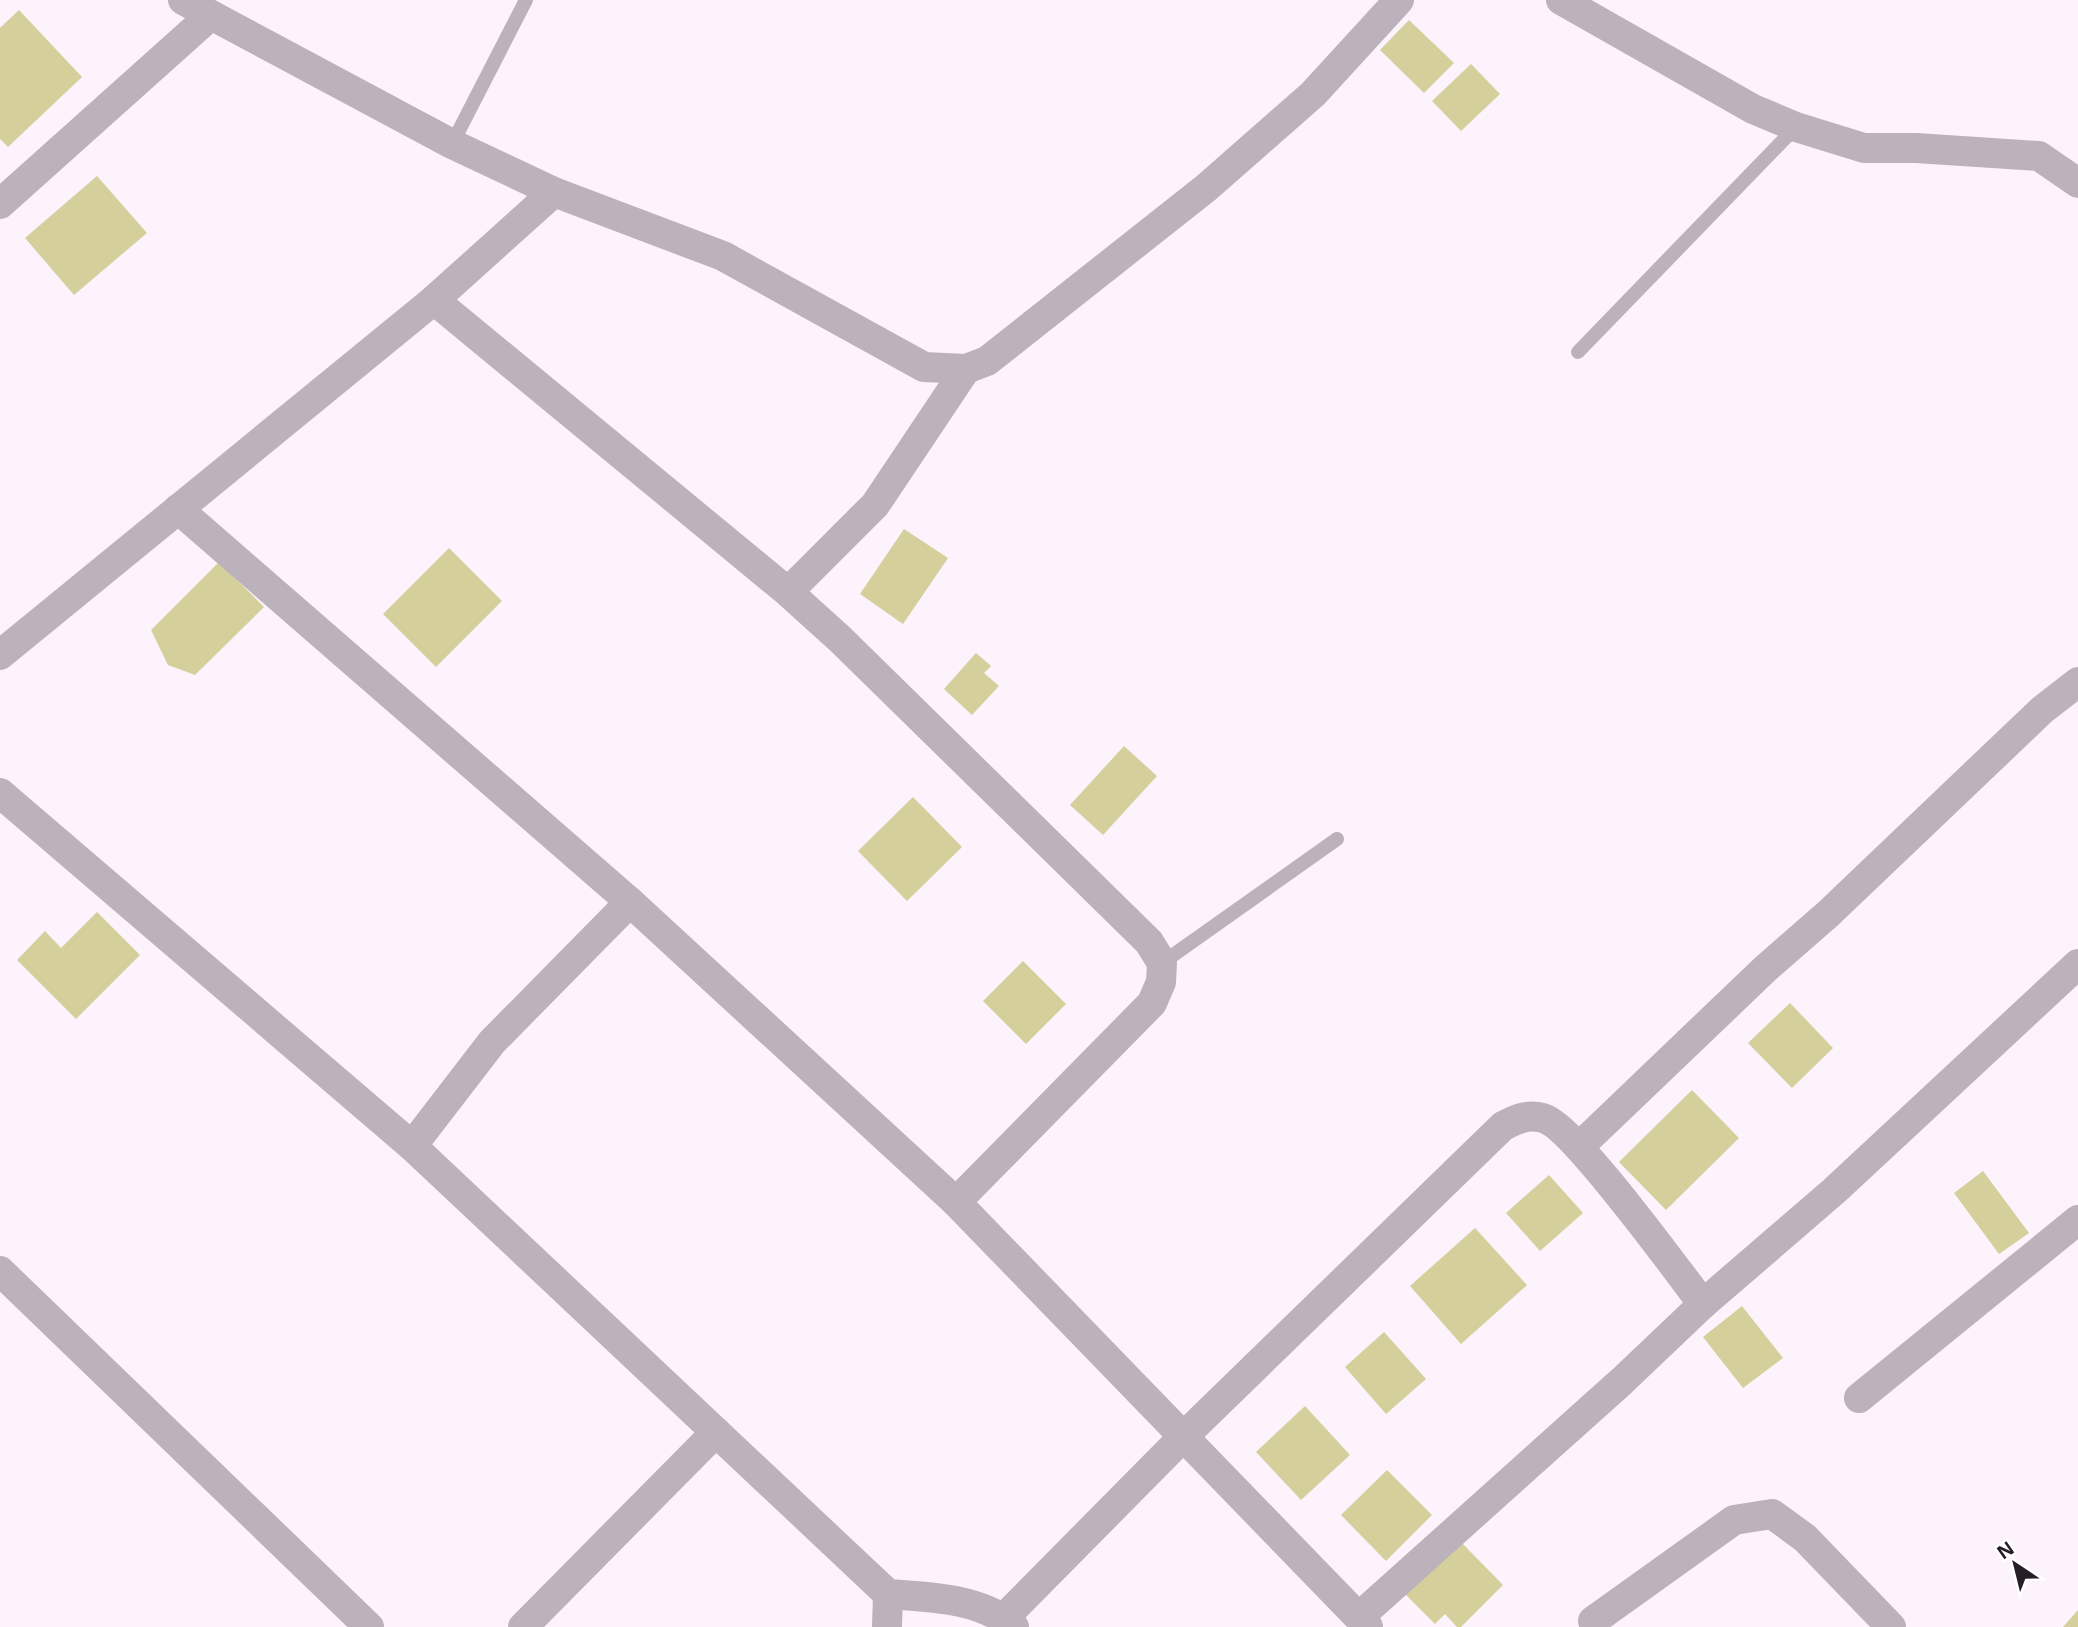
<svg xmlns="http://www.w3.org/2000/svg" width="2078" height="1627" font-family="'Noto Sans',sans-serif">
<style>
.building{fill:#d5cf9c}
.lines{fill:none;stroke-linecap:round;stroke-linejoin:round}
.lane{stroke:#bcb2bc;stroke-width:14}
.street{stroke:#bcb2bc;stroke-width:30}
</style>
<rect width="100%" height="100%" fill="#fcf3fc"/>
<g class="building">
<polygon points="19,10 82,77 8,147 0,139 0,28"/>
<polygon points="1409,20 1454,63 1424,93 1380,50"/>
<polygon points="1471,64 1500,94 1461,131 1432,101"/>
<polygon points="97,176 147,233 74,295 25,238"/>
<polygon points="904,529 948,558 903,624 860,594"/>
<polygon points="449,548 502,601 436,667 383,614"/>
<polygon points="219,562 264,607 195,675 168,665 151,630"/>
<polygon points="976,653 991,666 984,673 999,686 972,715 944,689"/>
<polygon points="1124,746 1157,776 1103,835 1070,805"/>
<polygon points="913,797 962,847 907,901 858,851"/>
<polygon points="97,912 140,955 76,1019 17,960 45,931 61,948"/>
<polygon points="1023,961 1066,1004 1026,1044 983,1001"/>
<polygon points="1790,1003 1833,1048 1792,1088 1748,1043"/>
<polygon points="1692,1090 1739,1138 1666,1210 1619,1162"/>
<polygon points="1983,1171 2029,1233 1999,1254 1954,1193"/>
<polygon points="1549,1175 1583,1213 1540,1251 1506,1213"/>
<polygon points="1475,1228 1527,1285 1461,1344 1410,1286"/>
<polygon points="1742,1306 1783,1358 1743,1388 1703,1337"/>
<polygon points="1384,1332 1426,1379 1386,1414 1345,1367"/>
<polygon points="1305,1406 1350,1455 1301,1500 1256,1452"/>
<polygon points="1387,1470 1432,1515 1386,1561 1341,1515"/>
<polygon points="1458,1539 1503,1585 1461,1627 1457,1627 1445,1614 1435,1624 1403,1592"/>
<polygon points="2078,1610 2078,1627 2063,1627"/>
</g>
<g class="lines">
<g class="lane">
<polyline points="452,144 526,0"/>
<polyline points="1578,352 1796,127"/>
<polyline points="1162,963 1337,839"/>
</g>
<g class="street">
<polyline points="183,0 452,144 554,192 723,256 924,367 966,369 987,361 1206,188 1313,94 1399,0"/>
<polyline points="1561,0 1753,109 1796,127 1864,148 1916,148 2039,156 2078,183"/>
<polyline points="0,204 211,15"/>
<polyline points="434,300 788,592 840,639 1149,942 1162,963 1161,982 1152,1003 956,1202"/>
<polyline points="178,509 630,902 956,1202 1368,1627"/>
<polyline points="788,592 875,505 966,369"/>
<polyline points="0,655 434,300 554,192"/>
<path d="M0 793 412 1146 888 1594C930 1597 981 1598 1014 1627"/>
<polyline points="412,1146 492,1042 630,902"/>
<polyline points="1579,1147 1765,969 1828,914 2042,710 2078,682"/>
<polyline points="0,1271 369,1627"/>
<polyline points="1859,1398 2078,1220"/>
<polyline points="1359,1617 1622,1381 1703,1304 1834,1191 2078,964"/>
<path d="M1004 1618 1183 1437 1503 1126C1517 1119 1527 1114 1543 1118 1573 1126 1678 1272 1703 1304"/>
<polyline points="1593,1621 1734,1520 1772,1514 1805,1538 1891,1627"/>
<polyline points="523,1627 716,1432"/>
<polyline points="887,1627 888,1594"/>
</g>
</g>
<g transform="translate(2015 1564) rotate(325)" stroke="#ffffff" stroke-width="5" paint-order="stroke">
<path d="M0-5L12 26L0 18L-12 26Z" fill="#261e26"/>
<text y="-10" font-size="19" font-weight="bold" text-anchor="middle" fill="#261e26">N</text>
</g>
</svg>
